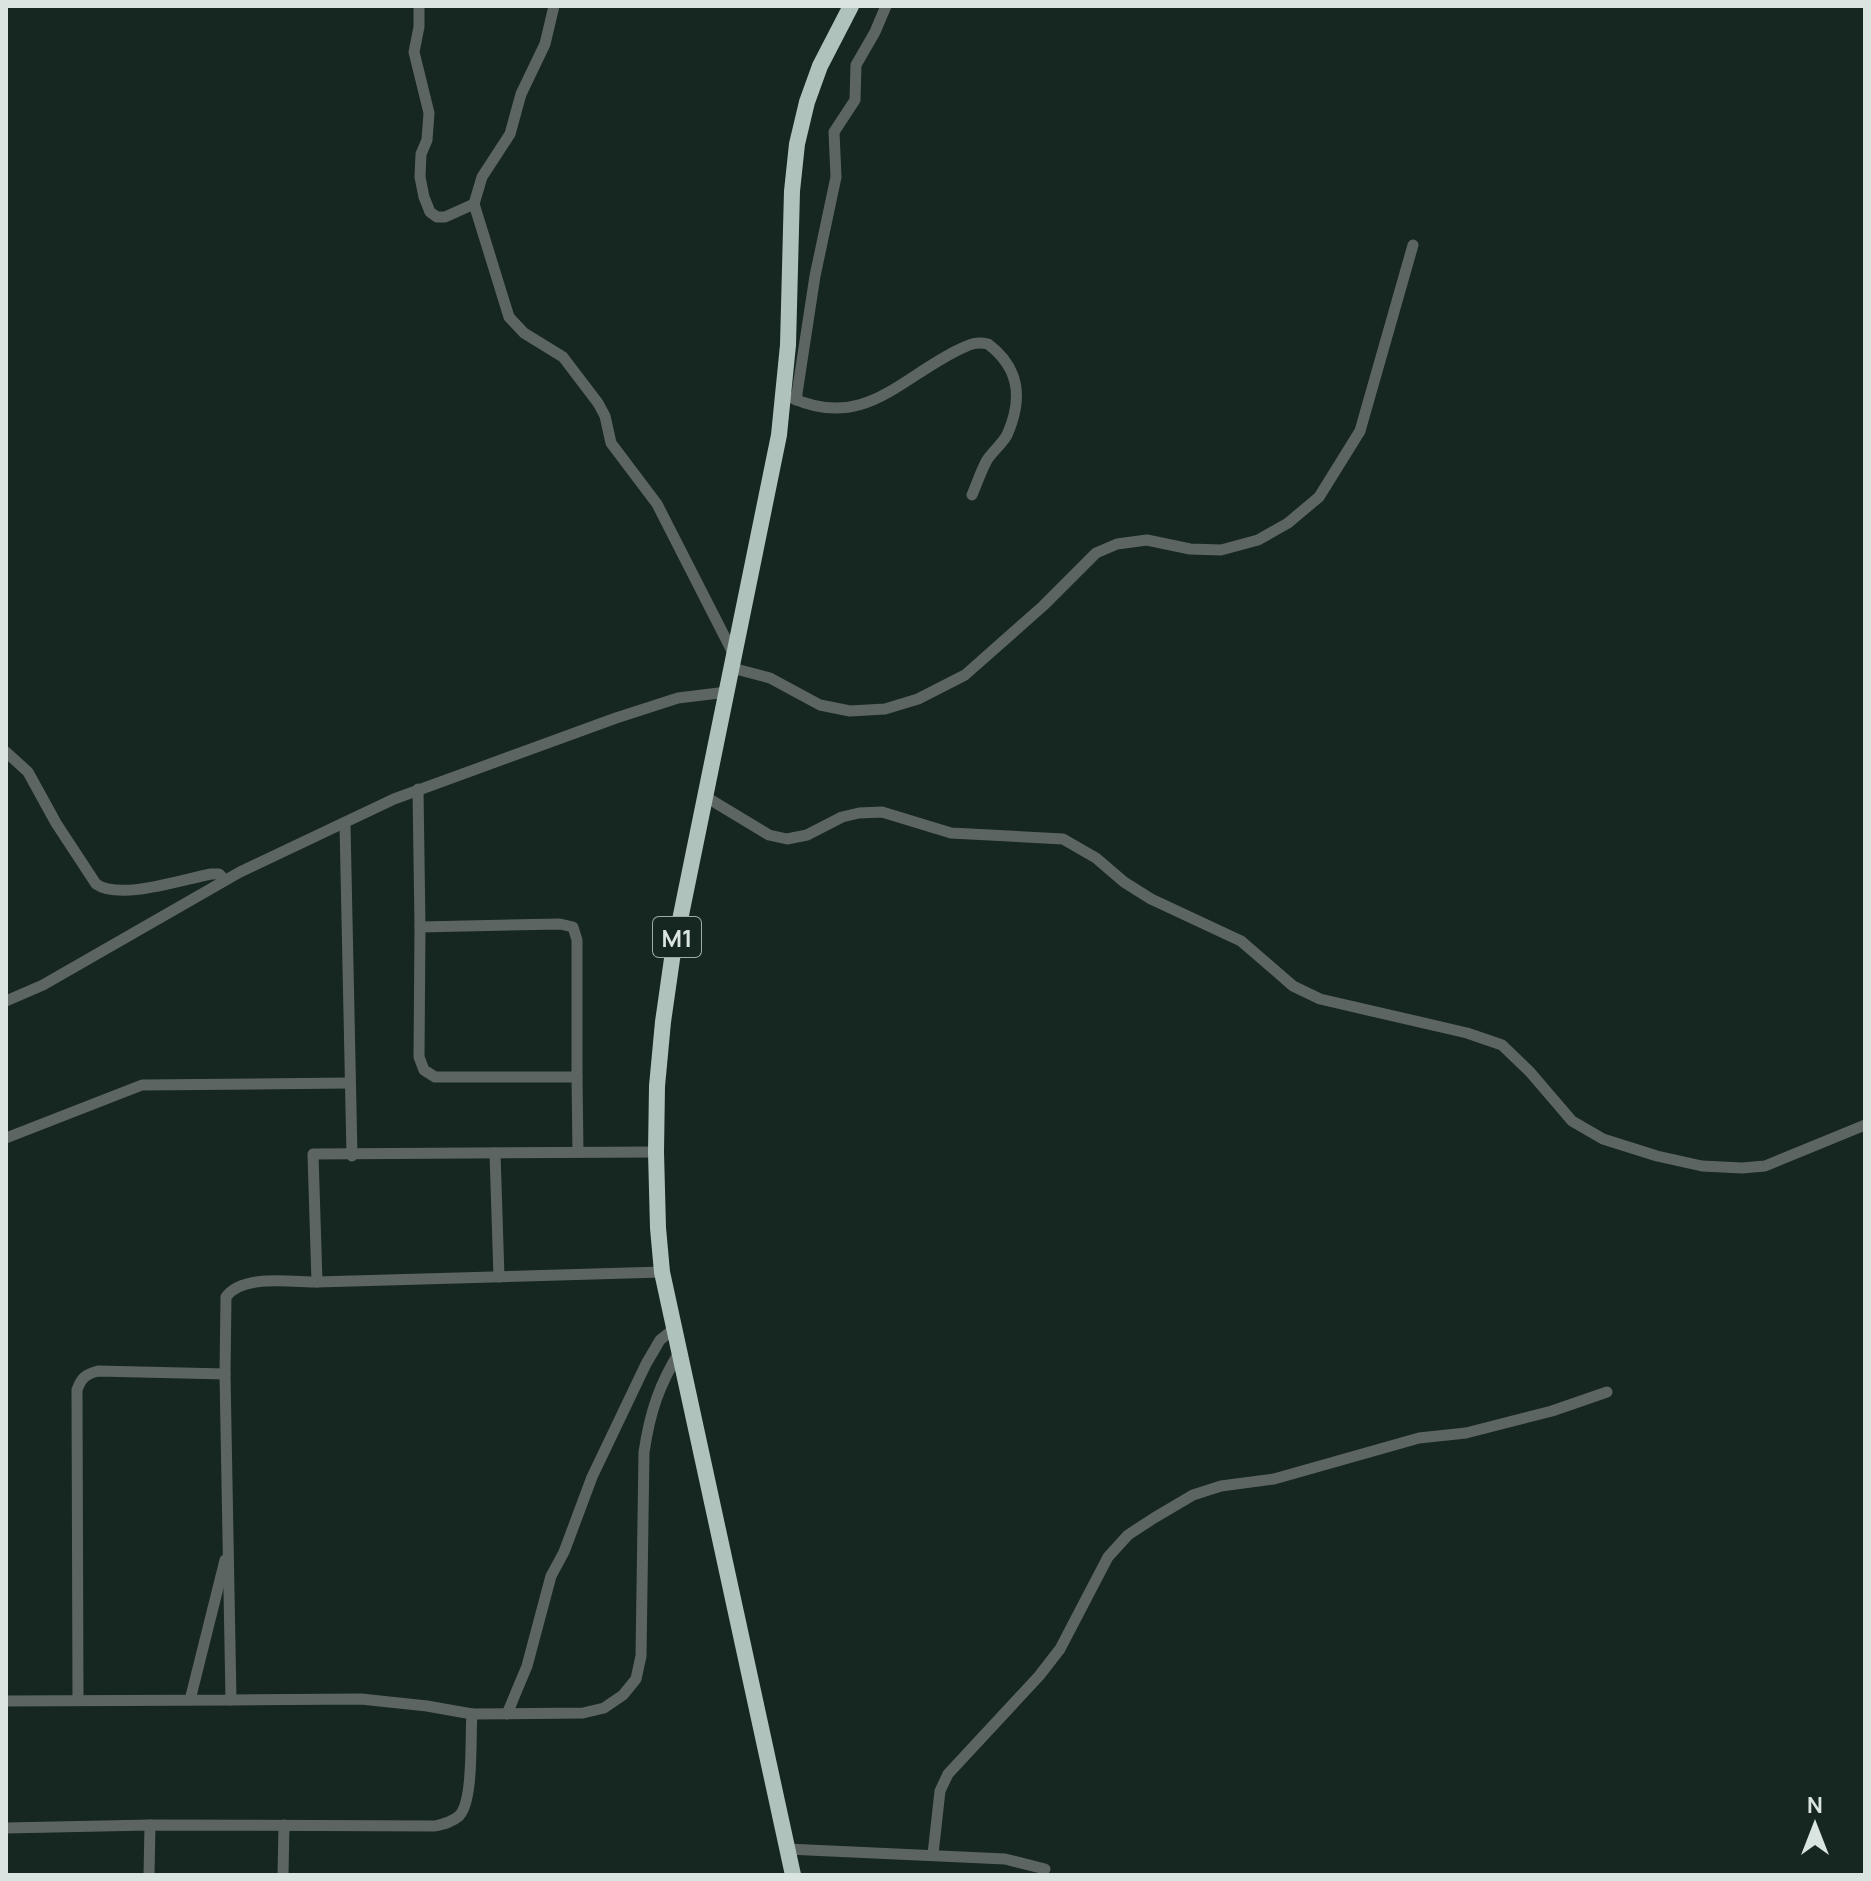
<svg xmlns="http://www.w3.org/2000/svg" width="1871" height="1881" font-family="Manrope,sans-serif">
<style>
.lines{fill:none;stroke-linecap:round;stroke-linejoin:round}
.minor{stroke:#5d6562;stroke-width:11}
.highway{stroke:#afc3bc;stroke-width:16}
.labels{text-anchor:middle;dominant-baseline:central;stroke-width:7;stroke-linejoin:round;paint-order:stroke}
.shield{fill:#162621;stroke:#9faba7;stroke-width:2}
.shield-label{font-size:24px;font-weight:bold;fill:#dae4e0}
</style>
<rect width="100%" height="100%" fill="#162621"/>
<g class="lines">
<g class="minor">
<polyline points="419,6 419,27 414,52 429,113 427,140 421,154 420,177 424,197 430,212 437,217 445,217 474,204"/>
<polyline points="554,6 545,44 521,94 510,134 482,177 474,204 509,317 524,333 563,357 598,403 605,416 611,443 657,504 734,655"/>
<path d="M792 398C864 430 899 379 958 350 969 345 976 341 988 344 1020 368 1023 399 1007 435 1002 444 993 451 987 460 981 471 977 483 972 495"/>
<polyline points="796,400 815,276 836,177 834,132 855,100 856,65 875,32 886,6"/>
<polyline points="732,668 770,678 820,705 850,711 885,709 918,699 965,675 1043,606 1096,553 1117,544 1147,540 1190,549 1221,550 1258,540 1288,523 1319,497 1360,431 1413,245"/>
<path d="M6 752 28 772 56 823 96 884C120 901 184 879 211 874H219L225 880"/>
<polyline points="418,789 420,927"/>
<polyline points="706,797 769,835 787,839 807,835 842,817 859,813 882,812 951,833 1063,839 1096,858 1124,882 1151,899 1241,941 1293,986 1320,999 1467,1033 1502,1045 1530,1072 1572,1121 1603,1139 1657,1156 1702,1166 1742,1168 1765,1166 1865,1125"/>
<polyline points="345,824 352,1156"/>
<polygon points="560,924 573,927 577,940 577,1077 435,1077 424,1070 419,1057 420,927"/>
<polyline points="6,1001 43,985 240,872 394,799 616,718 678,698 727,692"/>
<polyline points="577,1077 578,1152"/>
<polyline points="6,1138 142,1085 349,1083"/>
<polyline points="656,1152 313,1154 317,1282 662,1272"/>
<polyline points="495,1153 499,1277"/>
<path d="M78 1700 77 1390C81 1378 86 1374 98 1371L225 1374"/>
<polyline points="190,1700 225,1560"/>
<path d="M231 1700 361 1699 427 1706 472 1714 583 1713 604 1708 623 1695 636 1679 641 1656 644 1452C650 1412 659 1385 680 1351"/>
<path d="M6 1701 231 1700 225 1374 226 1297C242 1274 291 1282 317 1282"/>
<polyline points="507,1714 527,1666 551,1576 564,1552 592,1477 646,1364 660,1340 675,1328"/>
<path d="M6 1828 150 1825 435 1826C444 1824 452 1822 459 1816 474 1801 470 1737 472 1714"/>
<polyline points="787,1849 1005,1859 1045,1869"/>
<polyline points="933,1854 940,1791 948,1774 1039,1676 1060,1649 1108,1557 1128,1535 1154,1518 1193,1495 1221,1486 1274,1479 1419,1438 1466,1433 1552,1411 1607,1392"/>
<polyline points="149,1875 150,1825"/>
<polyline points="283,1875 284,1825"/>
</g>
<polyline class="highway" points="793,1875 662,1272 658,1228 656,1152 657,1086 663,1022 672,959 779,435 788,345 792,191 797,144 807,102 820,66 851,6"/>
</g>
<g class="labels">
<rect class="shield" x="653" y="917" width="48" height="40" rx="6"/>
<g class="shield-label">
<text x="677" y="937">M1</text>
</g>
</g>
<rect width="1871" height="1881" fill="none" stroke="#dae4e0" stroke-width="16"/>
<g transform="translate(1815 1825)" stroke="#162621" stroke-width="6" paint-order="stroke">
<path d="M0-6L14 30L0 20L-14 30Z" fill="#dae4e0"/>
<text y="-12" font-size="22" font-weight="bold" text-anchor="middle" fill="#dae4e0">N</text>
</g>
</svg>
